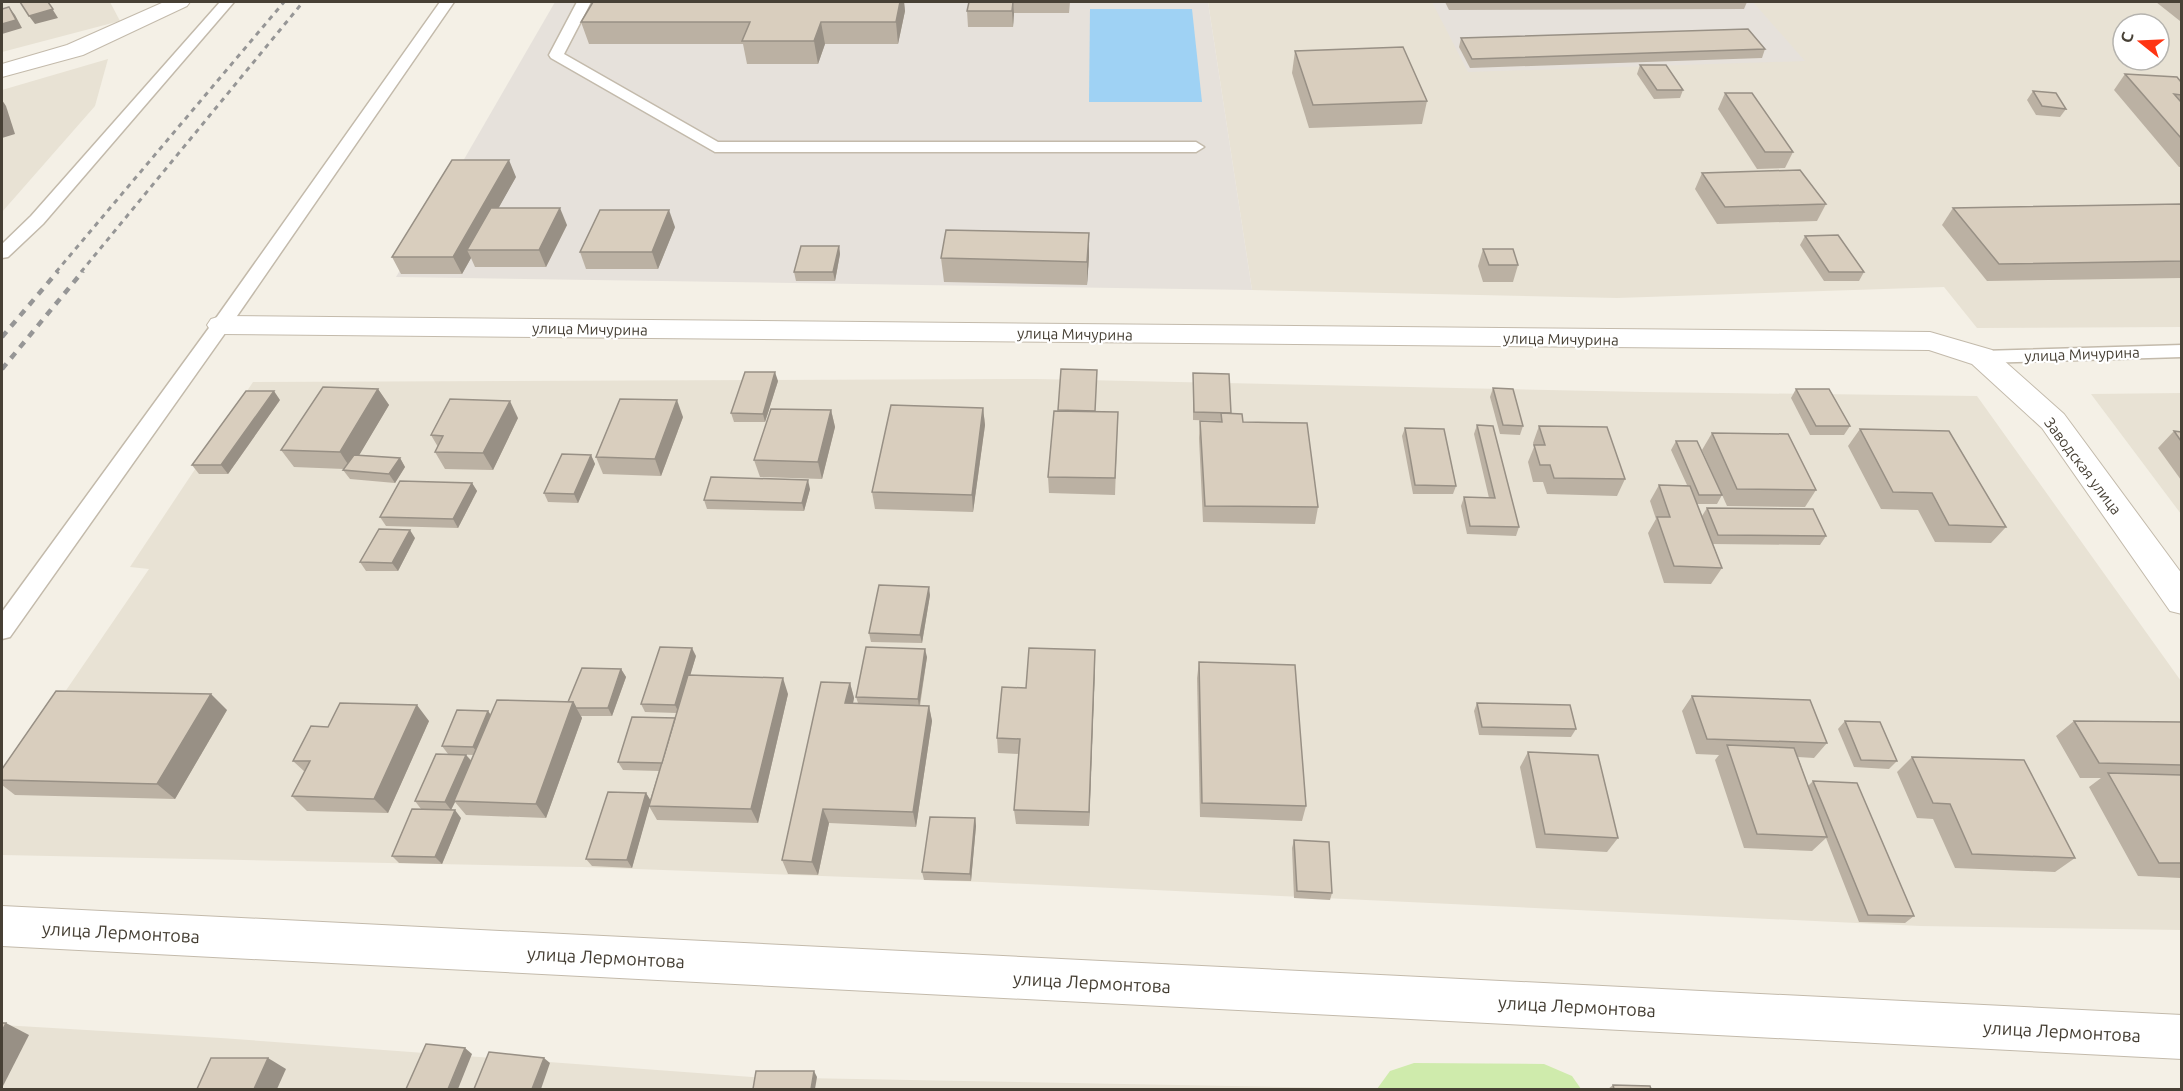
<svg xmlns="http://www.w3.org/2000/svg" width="2183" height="1091" font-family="Ubuntu,sans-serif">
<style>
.residential{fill:#e8e2d4;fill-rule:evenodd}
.industrial{fill:#e6e1db}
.green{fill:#cfebac}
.water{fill:#9fd2f4}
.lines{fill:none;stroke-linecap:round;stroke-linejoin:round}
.lane-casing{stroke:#c3baab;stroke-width:3}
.street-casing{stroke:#c3baab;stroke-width:2}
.lane{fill:#fff;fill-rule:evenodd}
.street{fill:#fff;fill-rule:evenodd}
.rail-far1{stroke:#969696;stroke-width:3;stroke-dasharray:5 5;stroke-linecap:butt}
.rail{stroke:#969696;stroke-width:4.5;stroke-dasharray:7 7;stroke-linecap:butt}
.wall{fill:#bbb1a3}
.shaded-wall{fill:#989085}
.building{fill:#d9cebe;stroke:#989085;stroke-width:1.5}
.labels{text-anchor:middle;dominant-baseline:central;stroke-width:4.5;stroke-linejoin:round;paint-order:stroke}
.street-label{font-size:15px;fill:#474035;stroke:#fff}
.near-street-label{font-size:18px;fill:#474035;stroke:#fff}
</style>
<rect width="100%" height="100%" fill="#f4f0e6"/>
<g class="residential">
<polygon points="2,2 110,2 120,21 2,52"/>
<path d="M1208 2H2181V327L1977 328 1944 287 1617 298 1252 290ZM2123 24H2159V60H2123Z"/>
<polygon points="108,59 95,106 2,212 2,90"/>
<polygon points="1036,379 1644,392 1977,396 2181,681 2181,930 1920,926 982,882 582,867 2,855 2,784 149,569 130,567 253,382"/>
<polygon points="2181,393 2181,514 2091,394"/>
<polygon points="2,1025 221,1038 752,1077 1394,1089 2,1090"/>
</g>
<g class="industrial">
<polygon points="555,2 1208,2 1252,290 396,277"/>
<polygon points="1432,2 1753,2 1805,61 1468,72"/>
</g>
<polygon class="green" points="1414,1063 1544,1064 1572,1076 1581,1089 1377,1089 1390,1071"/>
<polygon class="water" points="1090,9 1192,9 1202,102 1089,102"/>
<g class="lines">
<defs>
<g id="lane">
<polygon points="220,2 234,2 43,224 8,257 2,258 2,244 31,216"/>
<polygon points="440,2 454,2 228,329 10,637 2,639 2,612 214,321"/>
<polygon points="577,2 591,2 564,54 718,142 1196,142 1204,147 1196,152 715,152 551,58 549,55"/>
<polygon points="2182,345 2182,357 1982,363 1975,362 1972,357 1975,352 1982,351"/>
</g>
<g id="street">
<polygon points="164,2 190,2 187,6 83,55 2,77 2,64 67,45"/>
<polygon points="221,316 1930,332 1992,350 2064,414 2182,574 2182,614 2170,611 2042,428 1972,364 1929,350 221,334 211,331 207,325 211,319"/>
<polygon points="2,906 2182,1015 2182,1059 2,946"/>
</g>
</defs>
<use href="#lane" class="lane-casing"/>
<use href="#street" class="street-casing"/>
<use href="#lane" class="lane"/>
<use href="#street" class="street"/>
<g class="rail-far1">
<polyline points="56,272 284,2"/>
<polyline points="81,272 303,2"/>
</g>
<g class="rail">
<polyline points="2,337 58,271"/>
<polyline points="2,369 83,271"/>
</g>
</g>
<g class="wall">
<polygon points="593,2 904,2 905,11 898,44 825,44 818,64 747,64 743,44 589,44 581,22"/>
<polygon points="969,2 1070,2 1069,13 1014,13 1013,27 968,27 967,11"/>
<polygon points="1445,2 1747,2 1744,9 1449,10"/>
<polygon points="2156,2 2181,2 2181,21 2180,21"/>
<polygon points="1461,38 1765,49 1762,58 1470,68 1459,47"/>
<polygon points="1295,51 1427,101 1422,124 1309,128 1292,73"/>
<polygon points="1640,65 1683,90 1680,98 1654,99 1637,74"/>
<polygon points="2125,74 2181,82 2181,167 2179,167 2114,90"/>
<polygon points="2033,91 2066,109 2060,117 2036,115 2027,100"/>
<polygon points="1725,93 1793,152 1785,168 1757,169 1718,109"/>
<polygon points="1702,173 1826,204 1817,221 1717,224 1695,189"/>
<polygon points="516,177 498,208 567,225 546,267 475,267 471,258 462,274 401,274 392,257"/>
<polygon points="2181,204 2181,278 1987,281 1942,225 1953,208"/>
<polygon points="675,227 658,269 586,269 580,252"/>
<polygon points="1089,233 1089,257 1087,285 944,282 941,258"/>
<polygon points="1805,236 1864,272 1859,281 1824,281 1800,245"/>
<polygon points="839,246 840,254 835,281 796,281 794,272"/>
<polygon points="1483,249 1518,265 1513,282 1483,282 1478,266"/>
<polygon points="1193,373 1230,413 1243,422 1318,507 1315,524 1203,522 1199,438 1200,421 1221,421 1193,420"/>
<polygon points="778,381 765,422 734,422 731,413"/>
<polygon points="1493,388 1523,426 1520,435 1500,434 1490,397"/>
<polygon points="378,389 389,405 359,455 400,458 405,467 395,483 350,479 343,470 344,469 294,467 281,450"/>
<polygon points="1796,389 1850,426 1844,435 1810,435 1791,398"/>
<polygon points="280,400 228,474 199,474 192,465"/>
<polygon points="983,408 985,425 973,512 875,509 872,492"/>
<polygon points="831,410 835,427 822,479 760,477 754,460"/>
<polygon points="1096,412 1118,412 1115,495 1049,493 1048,477"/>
<polygon points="683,417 661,476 603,474 596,457"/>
<polygon points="518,418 493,470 445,469 435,452 438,447 431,435"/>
<polygon points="1477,425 1519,527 1516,536 1467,534 1461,506 1464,497 1489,498 1474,434"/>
<polygon points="1539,426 1625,479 1617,496 1547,494 1543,482 1533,482 1528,462 1534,447 1533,443"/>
<polygon points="1405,428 1456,486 1453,494 1413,494 1402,436"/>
<polygon points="1860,429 2006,527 1991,543 1935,542 1918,510 1881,509 1848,446"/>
<polygon points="2174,431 2181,432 2181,480 2158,448"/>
<polygon points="1712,433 1816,490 1805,507 1727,506 1702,450"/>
<polygon points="1676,441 1722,495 1717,504 1697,504 1702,516 1707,508 1826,536 1820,545 1713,544 1722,568 1711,584 1664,583 1648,533 1656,519 1650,501 1659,485 1687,485 1671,450"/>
<polygon points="591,455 595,464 578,503 548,502 544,493"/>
<polygon points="472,483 477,491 458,528 386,526 380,517"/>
<polygon points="810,489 804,511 707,509 704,500"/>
<polygon points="415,538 398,571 366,571 360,562"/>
<polygon points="930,595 922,643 871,642 869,633"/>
<polygon points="696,656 690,675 788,694 758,823 657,820 649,806 632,868 592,866 586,859 646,793 650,800 659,771 623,770 618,762 675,719 677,713 645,712 641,704"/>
<polygon points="927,657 920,706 929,706 932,721 916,827 829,823 818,875 788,874 782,860 850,683 854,698 853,703 858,703 856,697"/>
<polygon points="1199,662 1306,806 1302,821 1200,817 1197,678"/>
<polygon points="1095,666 1089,826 1016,824 1014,810 1019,754 998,753 997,738 1026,688"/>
<polygon points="621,669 626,677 612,716 581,716 582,718 546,818 466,815 455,802 451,810 421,809 415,801 466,755 471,760 473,755 448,754 442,746 568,702"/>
<polygon points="1692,696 1827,743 1814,758 1798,757 1808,786 1813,781 1914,916 1905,923 1859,922 1826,838 1812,851 1744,848 1715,760 1719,755 1696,754 1682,711"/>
<polygon points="1477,703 1576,729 1571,737 1479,735 1474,711"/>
<polygon points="227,710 175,799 15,795 2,785 2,769"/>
<polygon points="429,721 388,813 307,811 292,796 305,772 293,761 328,727"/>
<polygon points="1845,721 1897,761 1889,769 1854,767 1838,729"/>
<polygon points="2074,721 2181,722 2181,878 2138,876 2089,787 2101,778 2080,778 2056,736"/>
<polygon points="1528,752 1618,838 1607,852 1536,848 1520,767"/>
<polygon points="1912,757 2075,858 2055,872 1955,868 1933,819 1917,818 1897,772"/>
<polygon points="461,818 442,864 399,863 392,856"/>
<polygon points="975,818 976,826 971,881 924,880 922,872"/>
<polygon points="1294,840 1332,893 1330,900 1294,898 1292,848"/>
<polygon points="1613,1085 1651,1089 1608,1089"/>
</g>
<g class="shaded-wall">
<polygon points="48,2 58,18 35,24 29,16"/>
<polygon points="900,2 904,2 905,11 898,44 896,22"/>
<polygon points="1013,2 1014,13 1013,27 1012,11"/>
<polygon points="9,7 15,15 22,28 2,34 2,24"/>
<polygon points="821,22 825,44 818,64 814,41"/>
<polygon points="2,100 6,106 15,134 2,138"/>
<polygon points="509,160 516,177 475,250 467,250 471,258 462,274 453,257"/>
<polygon points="560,208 567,225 546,267 539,250"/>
<polygon points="669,210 675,227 658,269 652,252"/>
<polygon points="1089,233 1089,257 1087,285 1087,262"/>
<polygon points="839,246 840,254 835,281 833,272"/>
<polygon points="775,372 778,381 765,422 763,414"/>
<polygon points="378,389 389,405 351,469 340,452"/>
<polygon points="274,391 280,400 228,474 221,465"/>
<polygon points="677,400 683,417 661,476 655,459"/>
<polygon points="510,401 518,418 493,470 483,453"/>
<polygon points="983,408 985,425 973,512 972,495"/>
<polygon points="831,410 835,427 822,479 818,462"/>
<polygon points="591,455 595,464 578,503 574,494"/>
<polygon points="400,458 405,467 395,483 389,474"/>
<polygon points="808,480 810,489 804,511 802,503"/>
<polygon points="472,483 477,491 458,528 453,519"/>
<polygon points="410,530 415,538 398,571 392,563"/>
<polygon points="929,587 930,595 922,643 920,635"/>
<polygon points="692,648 696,656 679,713 675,705"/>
<polygon points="925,649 927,657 919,707 918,699"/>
<polygon points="1095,650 1095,666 1089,826 1089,812"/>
<polygon points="621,669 626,677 612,716 608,708"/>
<polygon points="783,678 788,694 758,823 751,809"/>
<polygon points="850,683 854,698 850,718 845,703"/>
<polygon points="211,694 227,710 175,799 157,784"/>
<polygon points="573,702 582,718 546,818 536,804"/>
<polygon points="417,705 429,721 388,813 374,799"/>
<polygon points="929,706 932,721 916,827 913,812"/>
<polygon points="488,711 494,719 479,755 473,747"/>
<polygon points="466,755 472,762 454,801 455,802 451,810 445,802"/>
<polygon points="646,793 651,801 632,868 627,860"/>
<polygon points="823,809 829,823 818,875 812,862"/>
<polygon points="455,810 461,818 442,864 435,857"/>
<polygon points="975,818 976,826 971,881 970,874"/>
<polygon points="6,1023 29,1035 2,1088 2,1031"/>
<polygon points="465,1048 472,1054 458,1089 448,1089"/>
<polygon points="268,1058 286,1069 277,1089 254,1089"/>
<polygon points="544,1058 550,1063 541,1089 532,1089"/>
<polygon points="814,1071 817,1077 815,1089 811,1089"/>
</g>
<g class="building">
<polygon points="20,2 48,2 53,9 29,16"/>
<polygon points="593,2 900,2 896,22 821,22 814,41 742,41 750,22 581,22"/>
<polygon points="969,2 1013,2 1012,11 967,11"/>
<polygon points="9,7 16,20 2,24 2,9"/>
<polygon points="1748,29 1765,49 1472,59 1461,38"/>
<polygon points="1403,47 1427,101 1313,105 1295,51"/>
<polygon points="1640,65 1666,65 1683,90 1657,90"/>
<polygon points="2125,74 2177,77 2181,82 2181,95 2174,94 2181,102 2181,138"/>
<polygon points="2033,91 2056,93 2066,109 2042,106"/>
<polygon points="1725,93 1752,93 1793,152 1765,152"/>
<polygon points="452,160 509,160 453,257 392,257"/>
<polygon points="1800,170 1826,204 1725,207 1702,173"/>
<polygon points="2181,204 2181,261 1999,264 1953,208"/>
<polygon points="491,208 560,208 539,250 467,250"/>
<polygon points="600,210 669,210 652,252 580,252"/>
<polygon points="946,230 1089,233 1087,262 941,258"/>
<polygon points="1838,235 1864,272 1829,272 1805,236"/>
<polygon points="801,246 839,246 833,272 794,272"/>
<polygon points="1483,249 1513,249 1518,265 1489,265"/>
<polygon points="1061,369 1097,370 1095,411 1058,410"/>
<polygon points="745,372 775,372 763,414 731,413"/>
<polygon points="1193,373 1229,374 1231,413 1194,412"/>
<polygon points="323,387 378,389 340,452 281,450"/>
<polygon points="1493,388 1513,389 1523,426 1503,425"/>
<polygon points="1796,389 1829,389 1850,426 1816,426"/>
<polygon points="246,391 274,391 221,465 192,465"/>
<polygon points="450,399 510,401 483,453 435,452 443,436 431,435"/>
<polygon points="620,399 677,400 655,459 596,457"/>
<polygon points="891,405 983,408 972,495 872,492"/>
<polygon points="771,409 831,410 818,462 754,460"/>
<polygon points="1054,411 1118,412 1115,478 1048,477"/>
<polygon points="1221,413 1242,414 1243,422 1307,423 1318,507 1205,506 1200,421 1222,422"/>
<polygon points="1477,425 1493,426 1519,527 1470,526 1464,497 1495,498"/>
<polygon points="1539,426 1607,427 1625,479 1554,478 1550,465 1540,465 1534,445 1545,445"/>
<polygon points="1405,428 1444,429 1456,486 1415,485"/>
<polygon points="1860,429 1949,431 2006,527 1949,525 1932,493 1893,492"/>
<polygon points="2174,431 2181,432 2181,441"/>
<polygon points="1712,433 1788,434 1816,490 1737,489"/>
<polygon points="1676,441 1697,441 1722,495 1699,495"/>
<polygon points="562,454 591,455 574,494 544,493"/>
<polygon points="354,455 400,458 389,474 343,470"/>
<polygon points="711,477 808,480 802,503 704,500"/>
<polygon points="400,481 472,483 453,519 380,517"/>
<polygon points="1659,485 1690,486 1722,568 1674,566 1657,517 1670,517"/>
<polygon points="1707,508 1813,509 1826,536 1718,535"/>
<polygon points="379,529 410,530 392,563 360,562"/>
<polygon points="879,585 929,587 920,635 869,633"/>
<polygon points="660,647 692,648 675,705 641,704"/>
<polygon points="866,647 925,649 918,699 856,697"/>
<polygon points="1029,648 1095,650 1089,812 1014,810 1020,739 997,738 1002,687 1026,688"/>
<polygon points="1199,662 1295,665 1306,806 1202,803"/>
<polygon points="582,668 621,669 608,708 576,708 573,702 568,702"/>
<polygon points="688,675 783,678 751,809 649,806"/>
<polygon points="821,682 850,683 845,703 929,706 913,812 823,809 812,862 782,860"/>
<polygon points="56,691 211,694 157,784 2,780 2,769"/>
<polygon points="1692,696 1810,700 1827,743 1707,739"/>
<polygon points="497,700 573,702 536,804 454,801"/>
<polygon points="340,703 417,705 374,799 292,796 310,761 293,761 311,726 328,727"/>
<polygon points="1477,703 1570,705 1576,729 1482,727"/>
<polygon points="457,710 488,711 473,747 442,746"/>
<polygon points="632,717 675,718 662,763 618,762"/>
<polygon points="1845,721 1880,722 1897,761 1861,760"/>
<polygon points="2074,721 2181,722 2181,765 2099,763"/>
<polygon points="1727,745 1794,748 1827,837 1757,834"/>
<polygon points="1528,752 1598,755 1618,838 1545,834"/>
<polygon points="436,754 466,755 445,802 415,801"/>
<polygon points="1912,757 2024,760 2075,858 1972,854 1950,804 1933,803"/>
<polygon points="2108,773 2181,775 2181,863 2159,863"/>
<polygon points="1813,781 1857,783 1914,916 1868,915"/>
<polygon points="608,792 646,793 627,860 586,859"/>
<polygon points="412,809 455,810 435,857 392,856"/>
<polygon points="930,817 975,818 970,874 922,872"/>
<polygon points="1294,840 1329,842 1332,893 1297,891"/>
<polygon points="2,1023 6,1023 2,1031"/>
<polygon points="426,1044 465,1048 448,1089 406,1089"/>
<polygon points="489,1052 544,1058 532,1089 474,1089"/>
<polygon points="211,1058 268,1058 254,1089 197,1089"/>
<polygon points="756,1071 814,1071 811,1089 753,1089"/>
<polygon points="1613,1085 1650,1086 1651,1089 1614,1089"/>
</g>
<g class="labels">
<g class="street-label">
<text transform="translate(590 329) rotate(1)">улица Мичурина</text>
<text transform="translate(1075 334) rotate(1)">улица Мичурина</text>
<text transform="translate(1561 339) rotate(1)">улица Мичурина</text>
<text transform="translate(2082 354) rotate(-2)">улица Мичурина</text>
<text transform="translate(2083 466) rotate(53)">Заводская улица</text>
</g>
<g class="near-street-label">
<text transform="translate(121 932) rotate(3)">улица Лермонтова</text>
<text transform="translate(606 957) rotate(3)">улица Лермонтова</text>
<text transform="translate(1092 982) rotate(3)">улица Лермонтова</text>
<text transform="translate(1577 1006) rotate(3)">улица Лермонтова</text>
<text transform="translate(2062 1031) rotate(3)">улица Лермонтова</text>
</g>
</g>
<rect width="2183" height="1091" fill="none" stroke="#474035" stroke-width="6"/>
<g transform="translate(2141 42) rotate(288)"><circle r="28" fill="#ffffff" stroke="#b5b3ae" stroke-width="1.5"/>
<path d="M0-4.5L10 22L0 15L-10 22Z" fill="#ff3412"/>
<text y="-9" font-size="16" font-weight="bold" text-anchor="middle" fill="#474035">С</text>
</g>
</svg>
